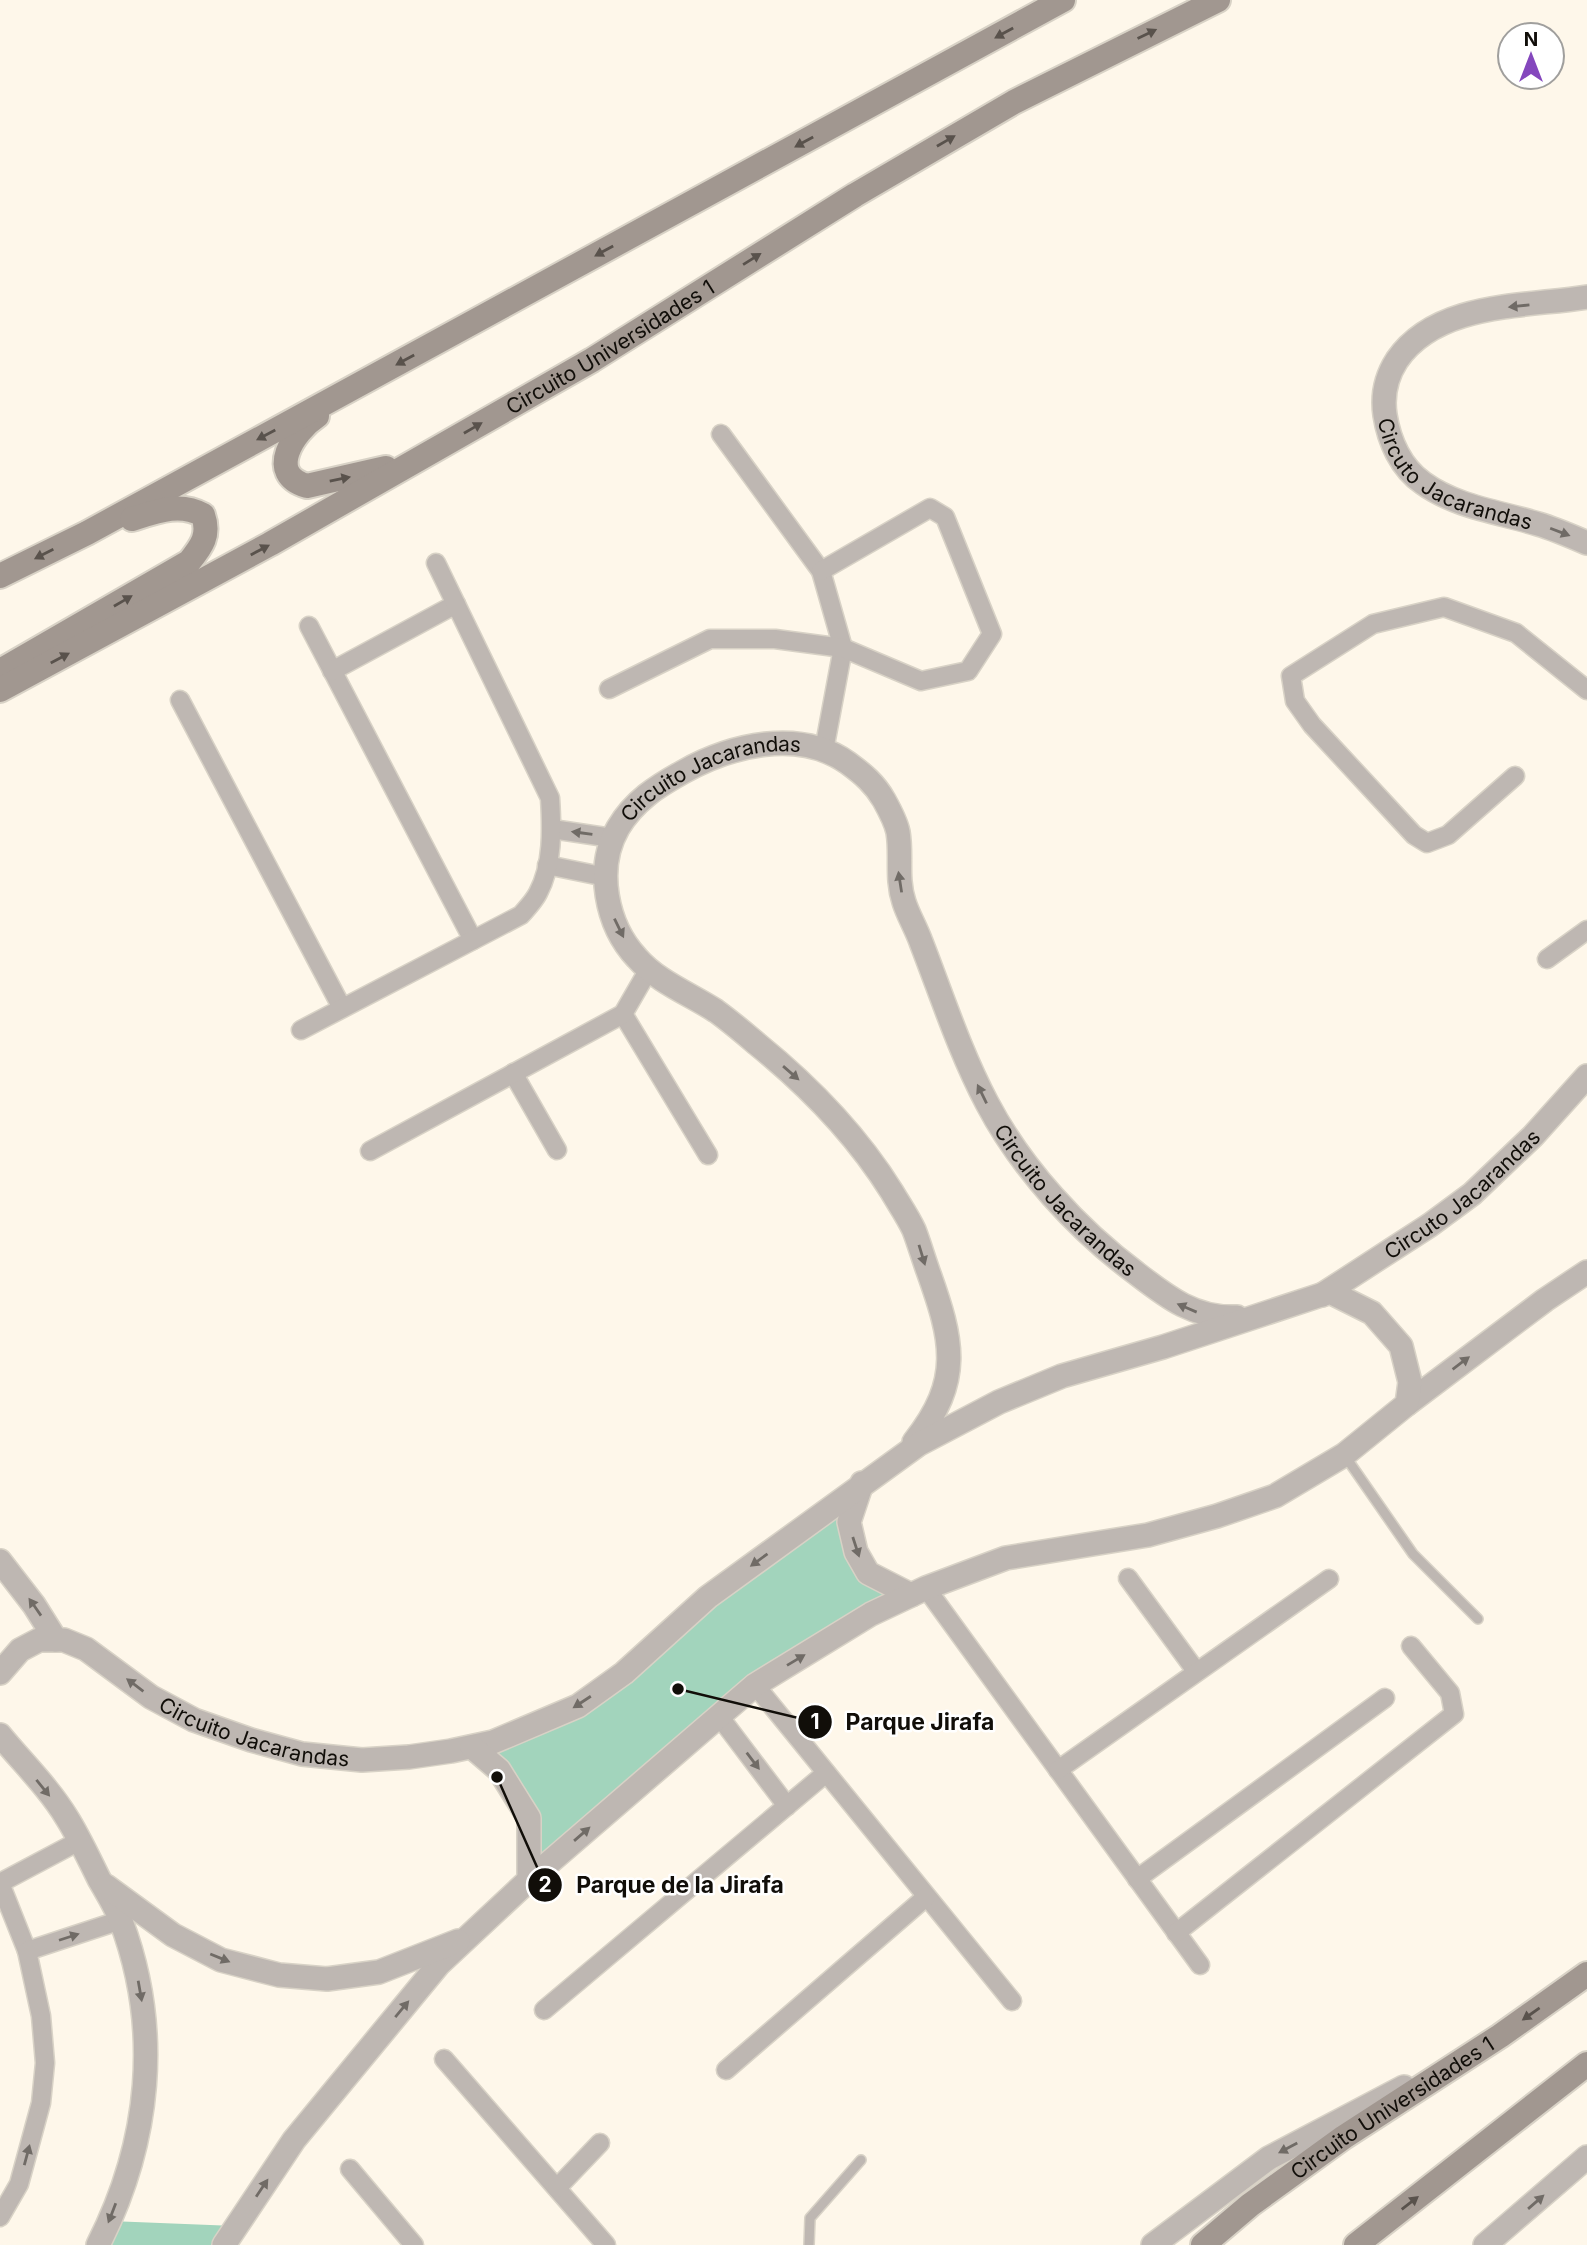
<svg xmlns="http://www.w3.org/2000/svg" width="1587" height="2245" font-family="Inter,sans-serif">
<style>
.green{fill:#a2d4bc}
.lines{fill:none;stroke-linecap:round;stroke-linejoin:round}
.service-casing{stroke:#d8d2c6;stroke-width:12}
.minor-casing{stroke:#d8d2c6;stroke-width:21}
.tertiary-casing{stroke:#d8d2c6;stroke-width:26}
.secondary-casing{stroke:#d8d2c6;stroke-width:28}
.service{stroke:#beb7b2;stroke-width:9}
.minor{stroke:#beb7b2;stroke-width:18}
.tertiary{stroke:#beb7b2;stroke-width:23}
.secondary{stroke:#a19790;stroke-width:24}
.oneway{fill:#59524c}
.oneway2{fill:#706b66}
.labels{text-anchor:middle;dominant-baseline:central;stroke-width:5;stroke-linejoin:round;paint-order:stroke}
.street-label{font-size:21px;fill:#110e09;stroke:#fff}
.leader{fill:none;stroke:#110e09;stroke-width:2.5}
.callout-dot{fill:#110e09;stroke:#fff;stroke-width:2.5}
.mark-label{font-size:21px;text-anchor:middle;font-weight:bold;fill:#fff}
.callout-label{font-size:23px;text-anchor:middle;font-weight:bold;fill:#110e09;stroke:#fff;stroke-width:5;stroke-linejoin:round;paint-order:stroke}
</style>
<rect width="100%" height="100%" fill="#fef7ea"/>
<g class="green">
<polygon points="862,1483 856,1552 911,1595 725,1709 529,1880 524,1811 472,1747 532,1727"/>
<polygon points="110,2221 235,2226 225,2245 98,2245"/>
</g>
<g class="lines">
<defs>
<g id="service">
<polyline points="1345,1456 1413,1554 1478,1619"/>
<polyline points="809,2245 810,2218 861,2160"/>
</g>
<g id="minor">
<polyline points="721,434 821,571 843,648 824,750"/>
<polyline points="309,626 473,940"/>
<polyline points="332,671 456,604"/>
<polyline points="609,689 710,639 775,639 843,648 921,681 968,671 992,634 945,517 930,508 821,571"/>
<polyline points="180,700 342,1008"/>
<polyline points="1515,776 1448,835 1427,843 1414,835 1312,725 1295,701 1291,676 1373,624 1444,607 1516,633 1587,690"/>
<polyline points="552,829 612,838"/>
<polyline points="547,865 606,877"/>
<polyline points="1547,959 1587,930"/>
<polyline points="623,1014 708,1155"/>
<path d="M301 1030 521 915C527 908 534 901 538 893 553 865 552 829 550 798L436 563"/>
<polyline points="513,1073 557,1150"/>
<polyline points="370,1151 623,1014 649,969"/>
<polyline points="1128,1578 1196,1671"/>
<polyline points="926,1588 1200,1965"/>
<polyline points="755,1685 1012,2001"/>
<polyline points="719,1716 787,1806"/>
<polyline points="1058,1770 1329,1579"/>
<polyline points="1137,1879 1385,1698"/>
<polyline points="0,1883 79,1841"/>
<polyline points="0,1883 27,1951"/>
<polyline points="1176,1933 1454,1714 1450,1693 1411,1646"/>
<polyline points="544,2010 826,1773"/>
<polyline points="444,2059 606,2245"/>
<polyline points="726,2070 926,1897"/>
<polyline points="350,2169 414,2245"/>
<polyline points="557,2188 600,2143"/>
<polyline points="0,2217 19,2184 41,2103 45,2063 41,2016 27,1951 121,1920"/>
</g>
<g id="tertiary">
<path id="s1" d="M1587 297C1524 307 1437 302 1397 360 1386 377 1382 395 1385 415 1389 441 1401 468 1423 483 1456 507 1499 512 1538 524 1555 529 1571 536 1587 543"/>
<path id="s2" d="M1322 1295 1430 1225 1472 1194 1533 1136 1587 1076"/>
<polyline points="1407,1404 1545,1300 1587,1272"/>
<path id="s3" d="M914 1442C963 1380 953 1341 928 1271 923 1257 919 1243 914 1230 908 1217 899 1204 892 1192 856 1134 810 1087 757 1044 744 1033 730 1021 716 1011 690 994 658 982 637 958 606 925 595 868 618 828 634 801 656 787 683 772 731 745 799 728 848 763 863 774 875 784 884 800 889 809 896 822 898 832 902 855 896 878 904 902 908 915 916 928 921 942 942 996 960 1052 987 1103 1021 1168 1078 1230 1136 1273 1167 1297 1195 1319 1237 1317"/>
<polyline points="862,1483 849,1522 856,1552 868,1573 911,1595"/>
<polyline points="0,1561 34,1605 56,1640"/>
<path id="s4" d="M0 1673 20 1650 39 1640H64L86 1649 151 1697 194 1720 251 1740 302 1754 362 1760 409 1757 451 1751 493 1742 578 1706 624 1673 708 1597 919 1444 999 1402 1062 1376 1163 1347 1330 1292 1372 1313 1401 1346 1410 1382 1407 1404 1344 1455 1275 1496 1217 1516 1148 1535 1006 1558 926 1588 871 1614 755 1685 529 1880 439 1964 294 2140 224 2245"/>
<path d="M0 1735C22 1762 49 1788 67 1818 79 1837 89 1859 99 1879 107 1893 116 1907 121 1921 162 2030 150 2143 98 2245"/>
<polyline points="472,1747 499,1770 529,1818 529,1880"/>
<polyline points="106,1886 173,1935 221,1960 279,1975 327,1979 379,1972 458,1941"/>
<polyline points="1153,2245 1269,2158 1404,2087"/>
<polyline points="1485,2245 1587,2157"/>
</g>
<g id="secondary">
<path d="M317 416C294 431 265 474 307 486L386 468"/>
<polyline points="0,576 87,533 1063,0"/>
<path d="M0 671 189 562C202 546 210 535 203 515 180 502 157 511 132 519"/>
<path id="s5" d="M0 690 270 544 592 360 855 195 1014 102 1218 0"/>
<path id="s6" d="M1203 2245 1250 2205 1344 2137 1500 2036 1587 1974"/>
<polyline points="1356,2245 1587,2064"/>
</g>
</defs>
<use href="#service" class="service-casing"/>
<use href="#minor" class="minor-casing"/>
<use href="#tertiary" class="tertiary-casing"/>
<use href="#secondary" class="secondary-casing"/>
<use href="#service" class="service"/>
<use href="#minor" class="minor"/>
<use href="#tertiary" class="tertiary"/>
<use href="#secondary" class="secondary"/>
</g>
<defs><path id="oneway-solid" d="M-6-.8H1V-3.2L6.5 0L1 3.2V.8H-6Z" transform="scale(1.75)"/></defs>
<g class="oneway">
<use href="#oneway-solid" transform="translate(1004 33) rotate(151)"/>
<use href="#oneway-solid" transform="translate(1147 34) rotate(-26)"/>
<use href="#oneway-solid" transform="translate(946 141) rotate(-30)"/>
<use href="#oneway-solid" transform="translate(804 142) rotate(151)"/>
<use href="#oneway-solid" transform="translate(604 251) rotate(151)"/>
<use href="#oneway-solid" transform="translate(752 259) rotate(-32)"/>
<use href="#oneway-solid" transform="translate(405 360) rotate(151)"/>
<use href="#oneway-solid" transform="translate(473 428) rotate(-30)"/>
<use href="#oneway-solid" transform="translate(266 435) rotate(152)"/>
<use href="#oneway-solid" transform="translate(340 479) rotate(-12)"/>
<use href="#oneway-solid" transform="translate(260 550) rotate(-28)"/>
<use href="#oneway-solid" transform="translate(44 554) rotate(153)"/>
<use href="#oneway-solid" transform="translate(123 601) rotate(-30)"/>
<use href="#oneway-solid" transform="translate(60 658) rotate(-28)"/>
<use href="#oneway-solid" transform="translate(1531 2014) rotate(145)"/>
<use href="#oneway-solid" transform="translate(1410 2203) rotate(-38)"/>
</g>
<g class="oneway2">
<use href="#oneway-solid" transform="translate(1519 306) rotate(174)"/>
<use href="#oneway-solid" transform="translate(1560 532) rotate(21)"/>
<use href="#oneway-solid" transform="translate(582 833) rotate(-172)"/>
<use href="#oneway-solid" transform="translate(900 882) rotate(-99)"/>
<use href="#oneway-solid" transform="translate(619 928) rotate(64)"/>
<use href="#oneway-solid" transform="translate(791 1073) rotate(41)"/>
<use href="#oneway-solid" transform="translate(982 1094) rotate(-116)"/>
<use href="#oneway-solid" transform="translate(922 1255) rotate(73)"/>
<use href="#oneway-solid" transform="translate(1187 1308) rotate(-157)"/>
<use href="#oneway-solid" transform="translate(1461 1363) rotate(-37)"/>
<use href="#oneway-solid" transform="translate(856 1547) rotate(72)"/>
<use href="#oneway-solid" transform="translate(759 1560) rotate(144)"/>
<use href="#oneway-solid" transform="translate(35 1607) rotate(-125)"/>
<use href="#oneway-solid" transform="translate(796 1660) rotate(-31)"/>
<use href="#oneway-solid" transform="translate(135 1685) rotate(-143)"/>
<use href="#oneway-solid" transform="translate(582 1702) rotate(147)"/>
<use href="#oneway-solid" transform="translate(753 1761) rotate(53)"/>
<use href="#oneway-solid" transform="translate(43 1788) rotate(51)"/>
<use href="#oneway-solid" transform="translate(582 1834) rotate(-41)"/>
<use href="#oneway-solid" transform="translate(69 1937) rotate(-18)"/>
<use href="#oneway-solid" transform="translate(220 1958) rotate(22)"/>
<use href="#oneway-solid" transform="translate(140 1991) rotate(80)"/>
<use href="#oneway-solid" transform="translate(402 2009) rotate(-50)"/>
<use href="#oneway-solid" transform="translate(1288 2148) rotate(152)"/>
<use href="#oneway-solid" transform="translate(27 2155) rotate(-75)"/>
<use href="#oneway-solid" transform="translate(262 2188) rotate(-56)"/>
<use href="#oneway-solid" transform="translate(1536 2202) rotate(-41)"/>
<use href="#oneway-solid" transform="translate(112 2213) rotate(111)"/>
</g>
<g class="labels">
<g class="street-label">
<text stroke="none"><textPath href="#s5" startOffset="700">Circuito Universidades 1</textPath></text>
<text stroke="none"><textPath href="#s1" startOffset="364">Circuto Jacarandas</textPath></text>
<text stroke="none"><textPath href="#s3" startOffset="870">Circuito Jacarandas</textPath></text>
<text stroke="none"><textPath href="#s2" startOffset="173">Circuto Jacarandas</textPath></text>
<text stroke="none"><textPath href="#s3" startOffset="1521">Circuito Jacarandas</textPath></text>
<text stroke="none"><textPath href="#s4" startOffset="292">Circuito Jacarandas</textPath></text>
<text stroke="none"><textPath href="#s6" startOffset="234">Circuito Universidades 1</textPath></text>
</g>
</g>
<path class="leader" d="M678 1689L815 1722M497 1777L545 1885"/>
<g class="callout-dot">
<circle cx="678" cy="1689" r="7"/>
<circle cx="497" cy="1777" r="7"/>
<circle cx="815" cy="1722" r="18"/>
<circle cx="545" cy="1885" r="18"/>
</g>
<g class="mark-label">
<text x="815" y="1729">1</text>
<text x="545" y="1892">2</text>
</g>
<g class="callout-label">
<text x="920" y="1730">Parque Jirafa</text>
<text x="680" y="1893">Parque de la Jirafa</text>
</g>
<g transform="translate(1531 56)"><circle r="33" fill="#ffffff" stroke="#a09f9d" stroke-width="2"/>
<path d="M0-5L12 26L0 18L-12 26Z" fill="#8447bd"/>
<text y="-10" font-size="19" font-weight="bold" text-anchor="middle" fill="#110e09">N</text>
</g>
</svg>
